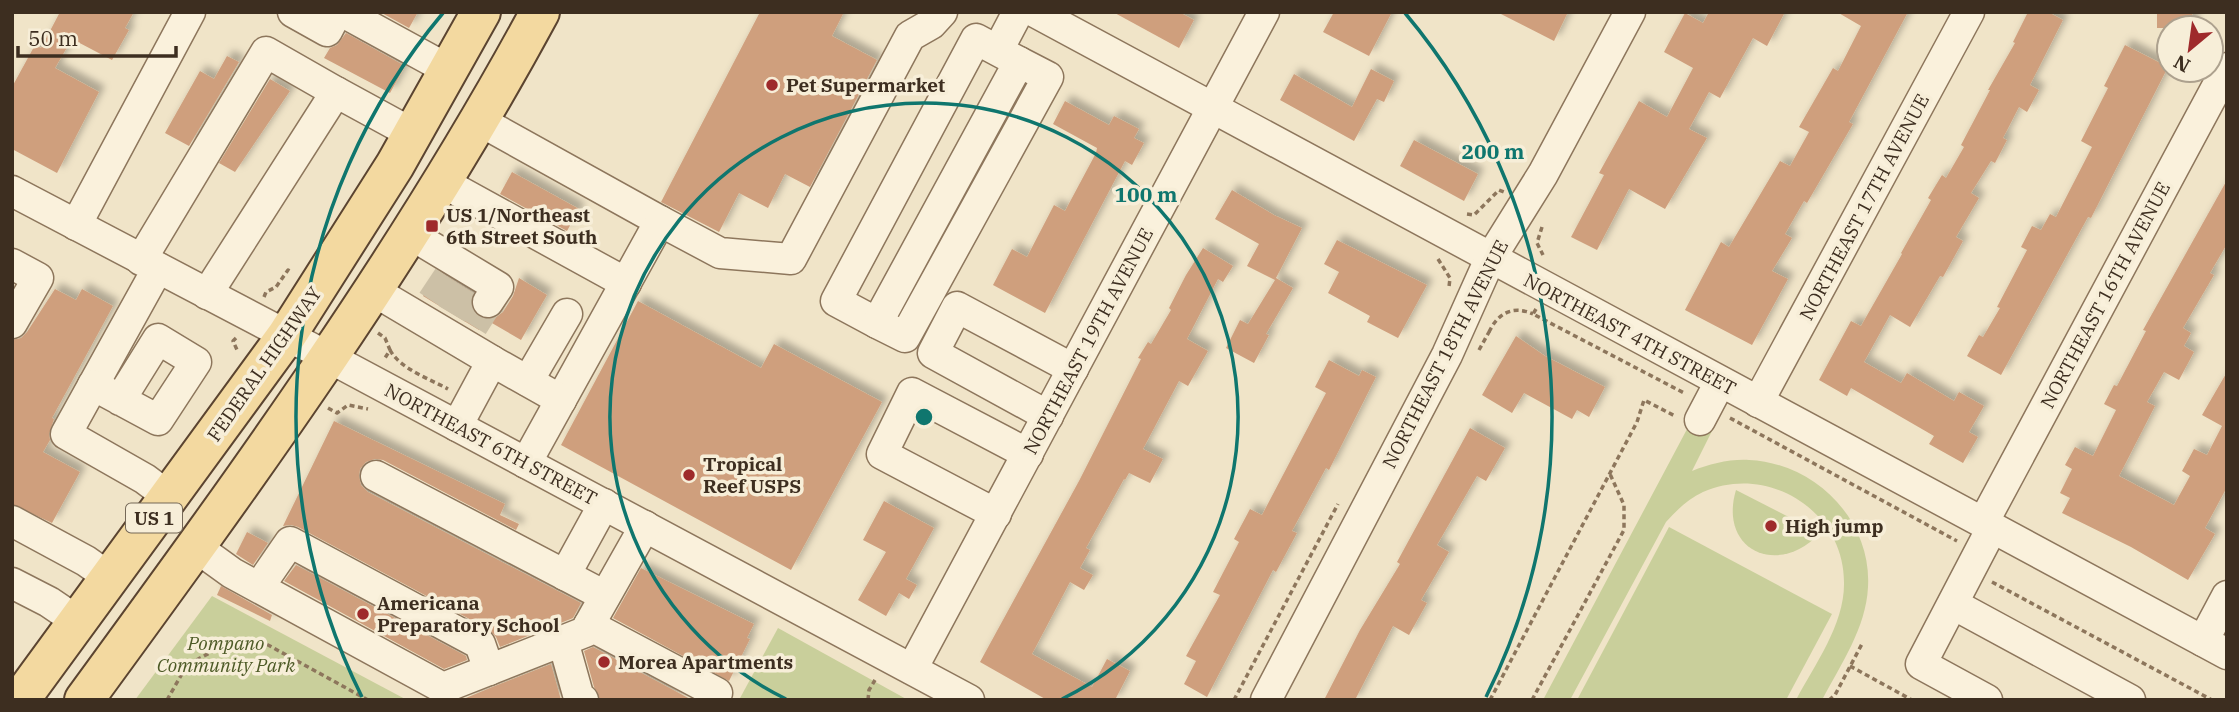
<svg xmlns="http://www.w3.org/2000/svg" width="2239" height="712" font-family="'IBM Plex Serif',serif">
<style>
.green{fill:#c9cf9b}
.building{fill:#cf9f7d;filter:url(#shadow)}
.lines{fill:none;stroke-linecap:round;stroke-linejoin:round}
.minor-tunnel{stroke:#ccc0a6;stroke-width:30;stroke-dasharray:30 15;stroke-linecap:butt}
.minor-casing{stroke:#8d765c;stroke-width:33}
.major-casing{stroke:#5b4430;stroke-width:42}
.path{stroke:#8d765c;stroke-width:3.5;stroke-dasharray:5 3.5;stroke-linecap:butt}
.minor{stroke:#faf1dc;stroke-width:30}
.major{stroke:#f3d9a0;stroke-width:38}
.ring{fill:none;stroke:#0f766e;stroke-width:3.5}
.poi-dot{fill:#9e2a2b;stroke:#f7eed8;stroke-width:2.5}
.labels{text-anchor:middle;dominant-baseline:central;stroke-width:7;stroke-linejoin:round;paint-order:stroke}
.shield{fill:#f7eed8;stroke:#756857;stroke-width:2}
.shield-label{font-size:18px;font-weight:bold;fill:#3d2e20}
.poi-label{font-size:19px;font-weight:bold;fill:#3d2e20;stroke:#f7eed8;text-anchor:start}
.street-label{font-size:19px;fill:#3d2e20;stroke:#f7eed8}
.park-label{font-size:19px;font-style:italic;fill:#4d5a26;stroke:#f7eed8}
.centre{fill:#0f766e;stroke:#f7eed8;stroke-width:3.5}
.ring-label{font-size:21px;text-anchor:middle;font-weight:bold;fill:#0f766e;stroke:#f7eed8;stroke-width:7;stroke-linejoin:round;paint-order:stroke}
</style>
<defs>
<filter id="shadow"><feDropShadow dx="6" dy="-6" stdDeviation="3.5" flood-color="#0004"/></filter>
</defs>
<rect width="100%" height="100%" fill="#f0e4c8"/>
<g class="green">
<path d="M1694 416 1714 427 1692 471C1710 464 1729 459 1749 460 1815 463 1872 520 1868 587 1866 628 1841 664 1822 700H1796C1815 664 1845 624 1844 582 1844 511 1768 463 1703 492 1688 499 1677 510 1666 522L1570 700H1543Z"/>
<path d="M1736 490 1820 533C1778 578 1718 550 1736 490Z"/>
<polygon points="1669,527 1832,614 1786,700 1577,700"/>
<polygon points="212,596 407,700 135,700"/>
<polygon points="778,628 908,700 739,700"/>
</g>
<g class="building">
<polygon points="60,12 134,12 125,28 129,30 112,60 72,39 55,68 99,92 57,173 12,149 12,87 35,45 41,48"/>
<polygon points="380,12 418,12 409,28"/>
<polygon points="760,12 844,12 832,36 877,60 810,187 785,174 768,208 739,193 719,232 661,202"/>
<polygon points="1113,12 1179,12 1194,20 1179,48"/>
<polygon points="1334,12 1392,12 1369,56 1323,32"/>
<polygon points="1497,12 1568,12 1554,41"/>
<polygon points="1709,12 1785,12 1767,46 1753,38 1720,98 1709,92 1689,129 1707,138 1665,209 1629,189 1597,250 1571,237 1604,175 1599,173 1639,101 1667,117 1693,68 1664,52 1685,13 1703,23"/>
<polygon points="1837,12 1908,12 1849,122 1853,124 1807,203 1804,201 1785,234 1792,238 1772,271 1788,279 1752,345 1685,310 1721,242 1729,247 1780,161 1790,166 1809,132 1799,127 1833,68 1838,71 1861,26"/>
<polygon points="2028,12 2048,12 2063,20 2030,85 2039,90 2027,112 2019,107 2003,138 2007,140 1995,163 1991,161 1971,193 1979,198 1956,237 1963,241 1943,277 1940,276 1910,327 1890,315 1864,362 1901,383 1907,373 1954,401 1959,392 1984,406 1969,432 1978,437 1963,463 1929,444 1934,436 1851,388 1847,396 1819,380 1851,321 1861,326 1902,254 1901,253 1931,200 1928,198 1942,175 1946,178 1964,147 1961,145 1990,90 1988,90 2015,43 2013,42"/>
<polygon points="2157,12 2192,12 2193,28 2157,28"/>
<polygon points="346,33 405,66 390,93 324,58 330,48 337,45"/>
<polygon points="2125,45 2168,67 2091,218 2088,217 2001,375 1967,356 1979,335 1983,337 2000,308 1997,307 2027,250 2021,247 2032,226 2041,230 2050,214 2056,217 2092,147 2081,141 2108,88 2104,86"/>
<polygon points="227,56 239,62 189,146 165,133 200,71 214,79"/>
<polygon points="1371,69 1394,81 1384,102 1377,99 1354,141 1280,100 1294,74 1352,107"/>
<polygon points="270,79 290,91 235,172 219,163"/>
<polygon points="1065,101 1109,125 1114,116 1139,129 1134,138 1144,143 1132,165 1125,161 1045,313 993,285 1012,249 1027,257 1054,205 1065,211 1096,153 1097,148 1053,124"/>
<polygon points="1414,140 1478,174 1464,201 1400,166"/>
<polygon points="512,172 579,209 567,231 500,194"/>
<polygon points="2227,180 2227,244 2210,273 2214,275 2183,328 2191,333 2184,346 2194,352 2179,380 2164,372 2147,402 2155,406 2119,476 2174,505 2190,476 2182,471 2194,449 2207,455 2222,426 2202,415 2227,372 2227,487 2205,528 2215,534 2188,580 2131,547 2062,513 2070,498 2060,493 2072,469 2065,465 2075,447 2093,456 2116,410 2104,404 2114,385 2117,386 2146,331 2143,330"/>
<polygon points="1232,190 1274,215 1302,228 1276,278 1293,288 1266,334 1269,335 1254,363 1226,348 1240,320 1248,324 1275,280 1247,266 1259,244 1215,219"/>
<polygon points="1337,240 1427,285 1398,338 1367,322 1370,316 1328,293 1339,272 1324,264"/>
<polygon points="1203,248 1233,266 1223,282 1218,279 1187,339 1208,351 1188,386 1179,381 1143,449 1163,459 1150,483 1129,473 1125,480 1124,479 1086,548 1090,550 1080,568 1093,575 1084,590 1070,582 1032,654 1092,687 1107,659 1130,671 1115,700 1047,700 980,662 1079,481 1141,359 1138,358 1148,342 1151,344 1171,310 1169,308 1186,275"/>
<polygon points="438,271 473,293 471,302 473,310 479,317 486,319 495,318 503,312 513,296 519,278 547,295 521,340 485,319 479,330 423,296"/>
<polygon points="55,289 76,300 82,289 113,306 52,418 54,419 49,434 50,440 43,452 80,472 52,523 12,504 12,340 21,338 27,332"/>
<polygon points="638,301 761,368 774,344 882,402 791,570 561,445"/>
<polygon points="1516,336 1545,356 1605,387 1589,417 1577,410 1572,419 1524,393 1512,413 1482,395"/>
<polygon points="1329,360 1359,376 1362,370 1376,377 1329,470 1326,468 1292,531 1297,533 1276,572 1273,570 1207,697 1184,684 1196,661 1186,656 1220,595 1213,592 1239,542 1234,539 1250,509 1262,515 1326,393 1315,387"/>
<polygon points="334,421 505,504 500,515 519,524 516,530 383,460 375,459 366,462 360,469 359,476 361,485 368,492 581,603 573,618 500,647 496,637 488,629 298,527 291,525 283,526"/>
<polygon points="1470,428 1505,448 1486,481 1477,476 1437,545 1449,552 1421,600 1427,603 1409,635 1393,626 1355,700 1324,700 1360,630 1400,564 1397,562"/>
<polygon points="884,501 934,528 906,579 917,585 909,599 899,593 886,616 858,600 886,552 863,540"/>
<polygon points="247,532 268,543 253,565 236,554"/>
<polygon points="296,565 466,656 467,660 444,669 284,581"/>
<polygon points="641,568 754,624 747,638 750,639 729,681 613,618"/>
<polygon points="221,586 272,615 270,621 217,595"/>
<polygon points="593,647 692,700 600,700 594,687 584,651"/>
<polygon points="551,664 561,700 461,700 495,686"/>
</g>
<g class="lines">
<g class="minor-tunnel">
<polyline points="432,301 448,277"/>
<polyline points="452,314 467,289"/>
<polyline points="473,326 488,302"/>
</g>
<defs>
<g id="minor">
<polyline points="293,12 327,31 337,12"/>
<polyline points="343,12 449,70"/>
<polyline points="1035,12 2227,654"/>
<polygon points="976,39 1019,62 877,323 836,301"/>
<polyline points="998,50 1018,12"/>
<polyline points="480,121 660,221 526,463"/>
<polyline points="442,182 626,283"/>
<polyline points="12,191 330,358 969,700"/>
<polyline points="660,221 720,253 791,259 910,36 931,24 942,12"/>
<polyline points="76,225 190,12"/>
<polyline points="410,234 498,287 488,302"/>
<polyline points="141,260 266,52 336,92"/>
<polyline points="12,264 38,278 12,323"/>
<polyline points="158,268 66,434 145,479 169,497"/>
<polyline points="374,291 492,361"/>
<polyline points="207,294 336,92 413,134"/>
<polyline points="877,323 905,337 1048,77 1019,62"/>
<polyline points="528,381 567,314"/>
<polyline points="93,385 158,420 196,362 158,339 120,400"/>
<polyline points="1758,402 1969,12"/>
<polyline points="1048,416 933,353 957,307 1073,369"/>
<polyline points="1700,420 1720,382"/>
<polyline points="457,426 492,361 561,400"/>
<polyline points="376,476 605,596"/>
<polyline points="996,514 882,454 912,393 1028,454"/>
<polyline points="12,521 86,561 110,578"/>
<polyline points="1983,523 2227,68"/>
<polyline points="196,547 232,573 443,688 585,632 645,526"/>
<polyline points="565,575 604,504"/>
<polyline points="12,583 49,602 77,621"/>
<polyline points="259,587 290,542 480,644 489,670"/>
<polyline points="1953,604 2130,700"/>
<polyline points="589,625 717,693 714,700"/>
<polyline points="563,641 579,698 583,700"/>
<polyline points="2203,641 2227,596"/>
<polyline points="912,669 1264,12"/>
<polyline points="1266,700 1447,355 1490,259 1543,174 1630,12"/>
<polyline points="1987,700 1921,664 1992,528"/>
</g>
<g id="major">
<polyline points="20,700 287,335 395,165 481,12"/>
<path d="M84 700C247 477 409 255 540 12"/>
</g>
</defs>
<use href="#minor" class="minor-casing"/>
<use href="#major" class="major-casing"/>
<g class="path">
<polyline points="1467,214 1474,215 1499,190 1504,192"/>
<polyline points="1542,227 1537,243 1543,255"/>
<polyline points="1438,259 1450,278 1449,287"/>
<polyline points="264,297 266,292 276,287 288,270 292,273"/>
<polyline points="1536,309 1533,314 1686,394"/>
<path d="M1489 332C1498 313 1513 305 1533 314"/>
<polyline points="378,333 385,338 390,350 385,358"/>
<polyline points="236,338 233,341 238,352"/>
<path d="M390 350C400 369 430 379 448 389"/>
<polyline points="1479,350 1489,332 1486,331"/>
<polyline points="328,408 337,413 348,405 368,409"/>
<polyline points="1730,418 1957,541"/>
<polyline points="1992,582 2212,700"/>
<polyline points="1850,666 1912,700"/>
<polyline points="167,700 187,665 232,641 259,640 368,700"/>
<polyline points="868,700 869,690 875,680"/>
<polyline points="1234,700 1338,504"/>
<polyline points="1490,700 1637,422 1644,400 1675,416"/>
<polyline points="1532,700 1624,530 1624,505 1610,474"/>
<polyline points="1829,700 1835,695 1863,642"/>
</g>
<use href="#minor" class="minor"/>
<use href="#major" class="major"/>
</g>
<g class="ring">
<path d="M786 699A314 314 0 1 1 1062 699"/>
<path d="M362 697A628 628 0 0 1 443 13M1405 13A628 628 0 0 1 1486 697"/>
</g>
<g class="poi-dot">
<circle cx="772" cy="85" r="7"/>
<rect x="425" y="219" width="14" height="14" rx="3.5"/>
<circle cx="689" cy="475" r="7"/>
<circle cx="1771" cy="526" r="7"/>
<circle cx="363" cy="614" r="7"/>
<circle cx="604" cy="662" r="7"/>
</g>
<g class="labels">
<rect class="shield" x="126" y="503.5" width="56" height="29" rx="5"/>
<g class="shield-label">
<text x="154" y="518">US 1</text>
</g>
<g class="poi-label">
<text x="786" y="85">Pet Supermarket</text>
<text x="446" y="215">US 1/Northeast<tspan x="446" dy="22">6th Street South</tspan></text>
<text x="703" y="464">Tropical<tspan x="703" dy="22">Reef USPS</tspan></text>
<text x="1785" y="526">High jump</text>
<text x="377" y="603">Americana<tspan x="377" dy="22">Preparatory School</tspan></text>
<text x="618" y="662">Morea Apartments</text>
</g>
<g class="street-label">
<text transform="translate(1864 207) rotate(-62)">NORTHEAST 17TH AVENUE</text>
<text transform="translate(2105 295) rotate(-62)">NORTHEAST 16TH AVENUE</text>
<text transform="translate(1630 334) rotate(28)">NORTHEAST 4TH STREET</text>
<text transform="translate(1088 341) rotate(-62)">NORTHEAST 19TH AVENUE</text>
<text transform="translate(1445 354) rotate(-63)">NORTHEAST 18TH AVENUE</text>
<text transform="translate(264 364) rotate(-55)">FEDERAL HIGHWAY</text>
<text transform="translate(491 444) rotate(28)">NORTHEAST 6TH STREET</text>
</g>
<g class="park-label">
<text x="226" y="643">Pompano<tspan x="226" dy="22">Community Park</tspan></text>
</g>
</g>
<circle cx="924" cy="417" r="10" class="centre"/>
<g class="ring-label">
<text x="1493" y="159">200 m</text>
<text x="1146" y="202">100 m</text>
</g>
<rect width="2239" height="712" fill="none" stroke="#3d2e20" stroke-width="28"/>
<g transform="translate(2190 49) rotate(209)"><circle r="33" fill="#f7eed8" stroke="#ada18e" stroke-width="2"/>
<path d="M0-5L12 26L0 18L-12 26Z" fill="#9e2a2b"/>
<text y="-10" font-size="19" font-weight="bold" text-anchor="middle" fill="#3d2e20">N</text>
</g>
<path d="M18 46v10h158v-10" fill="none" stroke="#3d2e20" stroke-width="3.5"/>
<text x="28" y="46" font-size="21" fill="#3d2e20" stroke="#f7eed8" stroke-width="5" paint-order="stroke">50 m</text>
</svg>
